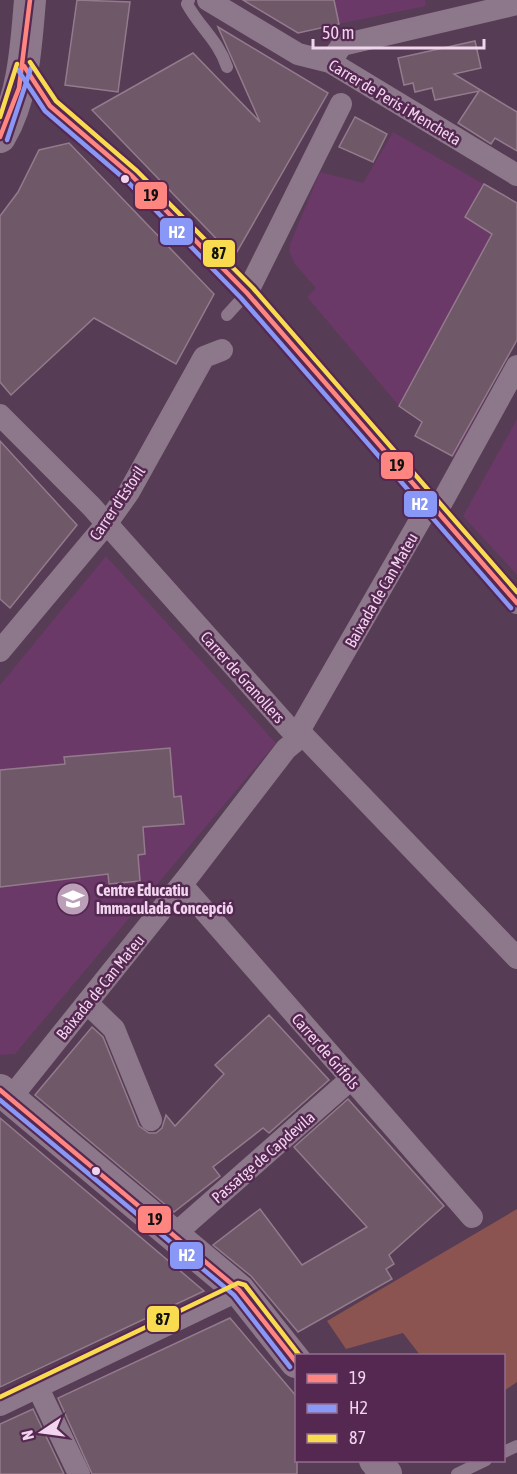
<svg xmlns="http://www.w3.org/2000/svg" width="517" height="1474" font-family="'Asap Condensed',sans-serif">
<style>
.built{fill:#6a3967}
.green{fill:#8b5450}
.building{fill:#6f5868;stroke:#947b8c;stroke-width:1.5}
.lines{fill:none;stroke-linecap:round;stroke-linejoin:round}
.lane{stroke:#8c788a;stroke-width:12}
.street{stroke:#8c788a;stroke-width:22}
.secondary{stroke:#8c788a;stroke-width:32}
.bus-1-casing{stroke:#552852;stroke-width:9}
.bus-2-casing{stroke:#552852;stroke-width:9}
.bus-3-casing{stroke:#552852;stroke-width:9}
.bus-1{stroke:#ff8680;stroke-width:4.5}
.bus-2{stroke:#8998f6;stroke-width:4.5}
.bus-3{stroke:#f9db4f;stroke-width:4.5}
.bus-dot{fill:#f1d5ee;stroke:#552852;stroke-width:2}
.labels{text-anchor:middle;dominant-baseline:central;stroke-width:5;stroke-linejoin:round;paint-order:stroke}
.street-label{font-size:16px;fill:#f1d5ee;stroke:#552852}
.poi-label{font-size:16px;font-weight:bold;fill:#f1d5ee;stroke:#552852;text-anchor:start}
.line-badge{stroke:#552852;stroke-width:2}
.badge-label{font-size:16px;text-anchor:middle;font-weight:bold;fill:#fff}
.pale-badge-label{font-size:16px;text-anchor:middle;font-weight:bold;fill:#111}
</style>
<rect width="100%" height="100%" fill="#563c54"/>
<g class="built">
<polygon points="334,0 425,0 426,6 339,24"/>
<polygon points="393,132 517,203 517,340 454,457 415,436 422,422 399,406 307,297 316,288 294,263 290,253 290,244 320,172 363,183"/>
<polygon points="517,419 517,575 463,516"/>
<polygon points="106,556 276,743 15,1054 0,1055 0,685"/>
</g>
<polygon class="green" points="517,1209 517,1382 504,1391 504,1356 420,1355 403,1333 346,1349 327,1321"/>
<g class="building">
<polygon points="77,0 130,2 118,92 65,85"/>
<polygon points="243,0 334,0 339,24 298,33"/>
<polygon points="218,27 328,93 234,257 92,110 193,53 260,122"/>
<polygon points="475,41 481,68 454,74 517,112 517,151 495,138 491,144 458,123 479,91 435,100 432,88 415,92 413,83 404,85 398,58"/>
<polygon points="355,117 387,134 373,162 339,147"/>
<polygon points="69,143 214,294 176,364 94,318 11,395 0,382 0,216 18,192 39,150"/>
<polygon points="484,184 517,203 517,340 452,456 415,436 422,422 399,406 492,234 465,217"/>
<polygon points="0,441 77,525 10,608 0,599"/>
<polygon points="170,748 174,797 181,796 184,824 143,827 145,854 138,855 140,881 109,884 108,874 0,887 0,770 65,764 64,757"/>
<polygon points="269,1015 329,1080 269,1133 263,1128 213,1167 220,1176 174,1212 35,1095 92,1027 103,1037 139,1126 149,1133 156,1133 162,1128 166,1115 175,1126 224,1074 215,1065"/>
<polygon points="348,1099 444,1206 389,1255 394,1264 386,1269 392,1279 298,1332 251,1276 213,1245 260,1209 302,1265 367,1227 294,1147"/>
<polygon points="0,1118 204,1291 0,1387"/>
<polygon points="230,1318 297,1397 297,1474 92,1474 58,1398"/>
<polygon points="33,1409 64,1474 0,1474 0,1424"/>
</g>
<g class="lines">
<g class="lane">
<path d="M189 0 187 4C200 28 218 40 227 67"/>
<polyline points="227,315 247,293"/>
<polyline points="504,1452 517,1446"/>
<polyline points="457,1474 486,1460"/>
</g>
<g class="street">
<polyline points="208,0 298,54 330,62 517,175"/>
<polyline points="330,62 342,45 517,4"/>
<polyline points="24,66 50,106 132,176 247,293 517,603"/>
<polyline points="247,293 341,104"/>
<polyline points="0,415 91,506 290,729 303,735 517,958"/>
<polyline points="437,511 517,366"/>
<polyline points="0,651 107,523 129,492 204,357 222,350"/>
<polyline points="303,724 422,517"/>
<polyline points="182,885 472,1217"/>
<polyline points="87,1003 114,1029 151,1120"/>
<polyline points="9,1100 190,874 286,749 303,735"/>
<polyline points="175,1234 351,1079"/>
<polyline points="38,1388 79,1474"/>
<polyline points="0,1405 239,1290"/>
</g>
<g class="secondary">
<path d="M0 137C24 96 26 46 30 0"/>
<polyline points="0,1090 239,1290 296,1362"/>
<polyline points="375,1460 386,1474"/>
</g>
<defs>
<g id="bus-1">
<polyline points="24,66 50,106 132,176 247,293 517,603"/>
<polyline points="0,137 19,88 30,0"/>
<polyline points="0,1090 239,1290 296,1362"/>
</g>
<g id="bus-2">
<polyline points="18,70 45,111 127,181 241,298 511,608"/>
<polyline points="7,140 31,68"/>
<polyline points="0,1100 234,1295 290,1367"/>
</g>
<g id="bus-3">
<polyline points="30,62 56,101 137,171 253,288 517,592"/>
<polyline points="0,117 17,64"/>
<polyline points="0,1397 238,1283 245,1285 300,1356"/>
</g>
</defs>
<use href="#bus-1" class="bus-1-casing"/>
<use href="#bus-2" class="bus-2-casing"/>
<use href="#bus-3" class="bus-3-casing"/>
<use href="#bus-1" class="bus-1"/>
<use href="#bus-2" class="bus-2"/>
<use href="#bus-3" class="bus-3"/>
</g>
<defs>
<symbol id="school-disc" viewBox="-11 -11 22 22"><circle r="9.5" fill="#bb9fb8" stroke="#552852"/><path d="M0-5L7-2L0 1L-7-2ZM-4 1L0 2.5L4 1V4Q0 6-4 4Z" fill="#fff"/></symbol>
</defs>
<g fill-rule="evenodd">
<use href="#school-disc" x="54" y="880" width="38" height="38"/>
</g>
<g class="bus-dot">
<circle cx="125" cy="179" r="5"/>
<circle cx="96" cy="1171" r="5"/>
</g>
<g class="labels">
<g class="street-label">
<text transform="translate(395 102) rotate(31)">Carrer de Peris i Mencheta</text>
<text transform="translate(117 503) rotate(-56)">Carrer d'Estoril</text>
<text transform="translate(381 590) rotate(-60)">Baixada de Can Mateu</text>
<text transform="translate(243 677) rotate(48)">Carrer de Granollers</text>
<text transform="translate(100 987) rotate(-51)">Baixada de Can Mateu</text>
<text transform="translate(326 1051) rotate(49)">Carrer de Grífols</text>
<text transform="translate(263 1157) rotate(-41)">Passatge de Capdevila</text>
</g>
<g class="poi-label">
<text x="96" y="890">Centre Educatiu<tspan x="96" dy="18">Immaculada Concepció</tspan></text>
</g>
</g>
<g class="line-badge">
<rect x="134" y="181" width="34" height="29" rx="6" fill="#ff8680"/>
<rect x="159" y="217" width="35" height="29" rx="6" fill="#8998f6"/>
<rect x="202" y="239" width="34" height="29" rx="6" fill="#f9db4f"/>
<rect x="380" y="451" width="34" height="29" rx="6" fill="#ff8680"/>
<rect x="403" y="490" width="35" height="28" rx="6" fill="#8998f6"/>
<rect x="137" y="1205" width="35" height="29" rx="6" fill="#ff8680"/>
<rect x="169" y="1241" width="35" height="29" rx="6" fill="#8998f6"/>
<rect x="146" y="1305" width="34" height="28" rx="6" fill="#f9db4f"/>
</g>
<g class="badge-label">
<text x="177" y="238">H2</text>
<text x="420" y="510">H2</text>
<text x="187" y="1261">H2</text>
</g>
<g class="pale-badge-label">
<text x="151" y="201">19</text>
<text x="219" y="259">87</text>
<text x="397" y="471">19</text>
<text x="155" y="1225">19</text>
<text x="163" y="1325">87</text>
</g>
<rect x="295" y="1354" width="210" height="108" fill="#552852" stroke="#936d90" stroke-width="1.5"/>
<rect x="307" y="1374" width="30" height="9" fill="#ff8680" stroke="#936d90" stroke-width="1.5"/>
<text x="349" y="1384" font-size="18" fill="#f1d5ee">19</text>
<rect x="307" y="1404" width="30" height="9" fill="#8998f6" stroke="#936d90" stroke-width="1.5"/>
<text x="349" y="1414" font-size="18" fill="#f1d5ee">H2</text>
<rect x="307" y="1434" width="30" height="9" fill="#f9db4f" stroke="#936d90" stroke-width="1.5"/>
<text x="349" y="1444" font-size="18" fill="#f1d5ee">87</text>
<g transform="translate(42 1432) rotate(257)" stroke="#552852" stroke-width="4.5" paint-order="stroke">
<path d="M0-4.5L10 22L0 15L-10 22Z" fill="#f1d5ee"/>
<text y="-9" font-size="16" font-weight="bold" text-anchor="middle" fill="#f1d5ee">N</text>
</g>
<path d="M313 39v9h171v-9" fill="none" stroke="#f1d5ee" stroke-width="3"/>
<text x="322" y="39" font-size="18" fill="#f1d5ee" stroke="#552852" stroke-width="4.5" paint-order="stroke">50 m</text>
</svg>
